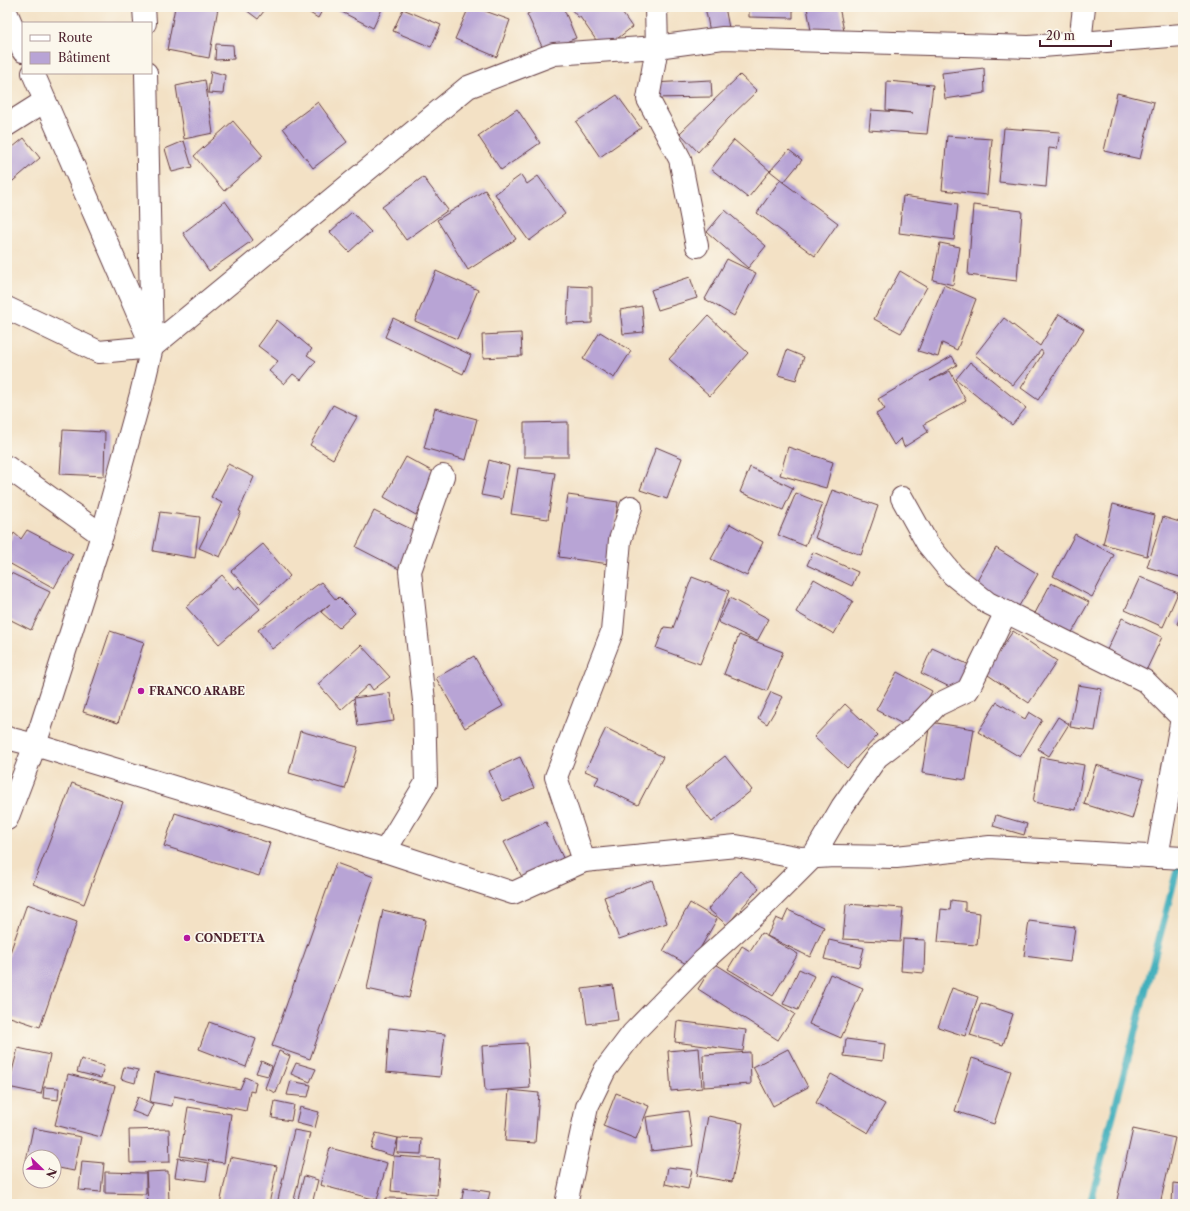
<svg xmlns="http://www.w3.org/2000/svg" width="1190" height="1211" font-family="'Libre Caslon Text',serif">
<style>
.lines{fill:none;stroke-linecap:round;stroke-linejoin:round}
.stream{stroke:#40afbc;stroke-width:7}
.building{fill:#b8a4d5}
.minor-casing{stroke:#633c42;stroke-width:24}
.minor{stroke:#fff;stroke-width:22}
.poi-dot{fill:#b5179e;stroke:#fbf7ec;stroke-width:1.5}
.labels{text-anchor:middle;dominant-baseline:central;stroke-width:3.5;stroke-linejoin:round;paint-order:stroke}
.poi-label{font-size:11px;font-weight:bold;fill:#4a1f2b;stroke:#fbf7ec;text-anchor:start}
</style>
<rect width="100%" height="100%" fill="#fbf7ec"/>
<filter id="ink" filterUnits="userSpaceOnUse"><feTurbulence type="fractalNoise" baseFrequency=".025" numOctaves="2"/><feDisplacementMap in="SourceGraphic" scale="8" xChannelSelector="R" yChannelSelector="G"/><feConvolveMatrix kernelMatrix="1 2 1 2 8 2 1 2 1" color-interpolation-filters="sRGB"/></filter>
<filter id="wash" filterUnits="userSpaceOnUse"><feTurbulence type="fractalNoise" baseFrequency=".012" numOctaves="4" result="noise"/><feDisplacementMap in="SourceGraphic" scale="16" xChannelSelector="R" yChannelSelector="G"/><feGaussianBlur stdDeviation="0.9" result="paint"/><feColorMatrix in="noise" values="0 0 0 0 0 0 0 0 0 0 0 0 0 0 0 0 0 1.4 0 .05"/><feComposite in="paint" operator="in"/></filter>
<g filter="url(#wash)">
<rect width="100%" height="100%" fill="#f3e1c5"/>
<g class="lines">
<polyline class="stream" points="1090,1204 1183,847"/>
</g>
<g id="blocks">
<g class="building">
<polygon points="175,7 210,7 218,8 209,58 167,50"/>
<polygon points="248,7 267,7 258,19 246,10"/>
<polygon points="300,7 324,7 318,18"/>
<polygon points="332,7 383,7 373,28"/>
<polygon points="469,7 474,7 510,20 497,57 455,39"/>
<polygon points="540,7 563,7 576,38 544,51 527,14"/>
<polygon points="569,7 618,7 632,27 603,50 580,17 578,17"/>
<polygon points="705,7 725,7 729,28 710,32"/>
<polygon points="749,7 793,7 793,18 749,17"/>
<polygon points="807,7 839,7 844,31 812,37"/>
<polygon points="403,9 441,25 431,47 393,31"/>
<polygon points="216,44 233,45 234,59 215,60"/>
<polygon points="984,68 985,93 945,99 942,73"/>
<polygon points="211,71 225,75 223,94 208,93"/>
<polygon points="740,75 757,91 728,119 698,152 680,133"/>
<polygon points="205,80 213,133 184,139 176,86"/>
<polygon points="711,80 712,97 652,98 652,83"/>
<polygon points="887,81 933,85 927,134 869,130 871,110 913,113 886,110"/>
<polygon points="1117,93 1154,102 1140,159 1104,151"/>
<polygon points="617,95 641,128 600,157 576,122"/>
<polygon points="318,102 347,142 313,168 283,128"/>
<polygon points="517,109 540,143 501,170 478,136"/>
<polygon points="233,121 263,156 224,191 194,156"/>
<polygon points="1004,128 1060,132 1057,149 1049,148 1046,187 999,182"/>
<polygon points="947,136 992,139 987,195 942,190"/>
<polygon points="24,138 40,158 7,186 7,152"/>
<polygon points="734,140 770,171 789,150 802,160 784,182 770,171 748,198 711,169"/>
<polygon points="184,141 192,167 172,172 165,149"/>
<polygon points="521,175 527,184 538,176 565,214 529,241 495,194"/>
<polygon points="423,177 448,210 406,240 382,207"/>
<polygon points="780,180 838,223 815,256 757,213"/>
<polygon points="485,190 516,239 468,270 437,220"/>
<polygon points="903,196 958,204 954,240 899,233"/>
<polygon points="225,201 253,240 209,271 183,233"/>
<polygon points="973,205 1022,211 1017,281 968,275"/>
<polygon points="725,210 766,246 748,268 707,232"/>
<polygon points="352,212 371,232 349,252 330,232"/>
<polygon points="940,243 960,247 953,285 933,280"/>
<polygon points="727,259 756,273 734,316 705,299"/>
<polygon points="436,271 478,290 457,339 415,321"/>
<polygon points="900,271 927,287 901,333 874,319"/>
<polygon points="690,277 697,298 658,310 651,290"/>
<polygon points="944,285 976,299 957,350 942,343 938,357 918,351"/>
<polygon points="569,286 592,287 592,323 567,324"/>
<polygon points="642,306 644,332 623,334 620,310"/>
<polygon points="1059,314 1084,329 1038,400 1021,388 1043,353 1041,350 1013,385 975,355 1004,318 1040,346"/>
<polygon points="708,316 748,353 710,396 669,359"/>
<polygon points="393,318 471,355 463,374 385,337"/>
<polygon points="277,320 312,349 307,355 316,361 301,380 293,374 284,384 269,371 278,361 258,346"/>
<polygon points="600,332 631,351 614,378 583,359"/>
<polygon points="521,333 522,356 483,358 482,335"/>
<polygon points="787,350 804,357 796,380 778,375"/>
<polygon points="952,356 957,365 930,381 950,371 966,401 924,424 928,432 904,447 901,438 894,445 876,414 885,409 878,399"/>
<polygon points="970,362 1026,408 1012,425 956,379"/>
<polygon points="333,405 357,417 333,459 310,445"/>
<polygon points="435,408 477,419 466,460 424,448"/>
<polygon points="568,422 568,457 524,457 524,423"/>
<polygon points="63,430 105,432 104,476 60,474"/>
<polygon points="656,447 682,458 667,499 640,490"/>
<polygon points="788,447 833,462 826,488 780,475"/>
<polygon points="406,457 437,474 416,515 384,497"/>
<polygon points="489,460 509,466 502,499 481,495"/>
<polygon points="228,464 254,477 239,511 241,512 220,557 199,548 222,503 211,497"/>
<polygon points="750,467 793,488 783,510 740,492"/>
<polygon points="518,468 555,473 548,519 511,514"/>
<polygon points="832,490 878,506 861,555 815,538"/>
<polygon points="796,493 823,504 805,546 778,535"/>
<polygon points="568,495 618,502 609,564 559,557"/>
<polygon points="1113,504 1155,515 1147,556 1103,544"/>
<polygon points="374,511 417,532 399,569 356,547"/>
<polygon points="160,512 200,517 195,558 153,551"/>
<polygon points="1163,517 1183,523 1183,578 1147,567"/>
<polygon points="730,524 763,542 747,576 711,559"/>
<polygon points="27,530 73,554 54,588 7,562 7,546 14,533 21,539"/>
<polygon points="1075,534 1114,555 1092,597 1053,576"/>
<polygon points="263,544 290,576 260,604 231,571"/>
<polygon points="996,548 1038,574 1016,611 974,586"/>
<polygon points="813,552 858,572 852,586 807,565"/>
<polygon points="11,573 50,592 31,630 7,618 7,581"/>
<polygon points="222,575 235,590 239,586 260,609 219,644 186,607"/>
<polygon points="692,577 729,591 700,664 656,648 664,627 673,628"/>
<polygon points="1140,577 1178,593 1163,627 1125,610"/>
<polygon points="814,579 853,601 834,634 796,612"/>
<polygon points="321,582 336,600 339,597 355,613 339,628 321,612 330,604 272,649 258,630"/>
<polygon points="1051,583 1089,602 1069,638 1032,619"/>
<polygon points="730,598 769,619 757,641 718,622"/>
<polygon points="1183,609 1183,627 1177,624"/>
<polygon points="1122,618 1162,637 1144,675 1104,656"/>
<polygon points="110,631 144,642 118,723 83,712"/>
<polygon points="1013,631 1057,661 1029,703 985,673"/>
<polygon points="739,635 783,652 767,691 724,674"/>
<polygon points="361,645 390,677 373,690 369,684 341,710 318,684"/>
<polygon points="932,648 974,667 962,693 921,673"/>
<polygon points="474,656 503,706 465,728 436,678"/>
<polygon points="897,672 932,691 912,729 876,710"/>
<polygon points="1078,685 1102,689 1095,731 1070,727"/>
<polygon points="771,692 783,697 767,724 758,718"/>
<polygon points="390,693 394,721 358,726 354,698"/>
<polygon points="997,702 1025,719 1029,712 1042,720 1020,757 978,732"/>
<polygon points="845,704 878,735 847,768 814,737"/>
<polygon points="1058,717 1069,724 1049,756 1038,749"/>
<polygon points="930,722 974,729 966,780 922,773"/>
<polygon points="606,728 663,757 638,805 595,784 599,777 585,771"/>
<polygon points="300,731 358,747 345,789 289,773"/>
<polygon points="725,756 752,790 712,822 685,788"/>
<polygon points="520,757 534,788 503,801 489,771"/>
<polygon points="1041,757 1084,765 1076,810 1033,802"/>
<polygon points="1096,765 1144,779 1132,819 1084,804"/>
<polygon points="72,783 123,802 84,904 33,884"/>
<polygon points="175,813 270,843 259,876 164,846"/>
<polygon points="996,815 1027,824 1024,835 993,826"/>
<polygon points="546,822 566,864 526,885 504,842"/>
<polygon points="336,863 374,877 310,1059 272,1046"/>
<polygon points="740,871 759,888 727,925 708,909"/>
<polygon points="652,880 667,923 619,939 604,897"/>
<polygon points="951,900 965,902 965,911 980,913 977,945 938,942 941,909 950,910"/>
<polygon points="690,903 717,919 690,966 663,951"/>
<polygon points="27,904 77,922 40,1027 7,1016 7,961"/>
<polygon points="846,904 903,908 900,942 843,939"/>
<polygon points="383,910 426,920 409,998 367,989"/>
<polygon points="788,910 824,927 810,957 767,936 776,918 783,921"/>
<polygon points="1029,921 1075,927 1070,962 1024,956"/>
<polygon points="761,933 798,954 773,996 728,969 742,946 750,951"/>
<polygon points="903,939 925,940 924,973 901,971"/>
<polygon points="829,940 864,948 859,967 824,959"/>
<polygon points="714,963 795,1014 778,1040 698,989"/>
<polygon points="799,969 814,976 798,1010 783,1004"/>
<polygon points="830,974 863,988 841,1038 809,1024"/>
<polygon points="613,985 618,1020 587,1024 582,989"/>
<polygon points="952,988 978,997 965,1036 938,1027"/>
<polygon points="981,1003 1013,1014 1003,1045 970,1035"/>
<polygon points="677,1021 746,1030 743,1051 675,1042"/>
<polygon points="209,1022 256,1039 246,1067 199,1049"/>
<polygon points="389,1028 445,1034 440,1077 386,1072"/>
<polygon points="846,1039 885,1044 883,1061 844,1056"/>
<polygon points="527,1043 530,1088 485,1091 482,1046"/>
<polygon points="18,1048 50,1055 41,1094 8,1087"/>
<polygon points="699,1048 702,1088 671,1091 668,1051"/>
<polygon points="788,1049 808,1087 773,1106 753,1067"/>
<polygon points="279,1051 290,1056 276,1093 265,1088"/>
<polygon points="750,1052 751,1084 704,1087 703,1055"/>
<polygon points="972,1058 1011,1071 994,1124 955,1111"/>
<polygon points="81,1059 104,1066 101,1078 77,1072"/>
<polygon points="261,1061 272,1066 268,1076 256,1073"/>
<polygon points="296,1063 316,1069 310,1082 291,1074"/>
<polygon points="124,1067 138,1070 135,1083 121,1079"/>
<polygon points="155,1072 240,1089 245,1077 256,1082 254,1092 250,1091 246,1111 174,1096 172,1106 150,1102"/>
<polygon points="68,1074 115,1086 101,1137 55,1125"/>
<polygon points="831,1074 885,1104 868,1133 816,1103"/>
<polygon points="291,1081 311,1085 308,1097 287,1095"/>
<polygon points="44,1087 59,1088 58,1100 43,1098"/>
<polygon points="509,1090 539,1093 535,1143 505,1141"/>
<polygon points="616,1093 649,1106 636,1139 603,1126"/>
<polygon points="138,1097 153,1104 147,1117 132,1111"/>
<polygon points="275,1101 294,1105 291,1121 272,1118"/>
<polygon points="188,1107 231,1114 224,1163 180,1156"/>
<polygon points="300,1107 319,1112 315,1128 296,1123"/>
<polygon points="688,1111 693,1146 651,1151 646,1117"/>
<polygon points="708,1116 743,1123 732,1182 697,1176"/>
<polygon points="33,1128 81,1137 74,1171 54,1167 54,1157 30,1157 30,1162 26,1161"/>
<polygon points="169,1129 170,1162 130,1163 129,1130"/>
<polygon points="1133,1129 1175,1138 1160,1204 1116,1204"/>
<polygon points="294,1130 310,1133 293,1204 277,1204"/>
<polygon points="376,1133 398,1138 422,1139 421,1154 397,1153 398,1138 393,1156 371,1149"/>
<polygon points="330,1148 387,1163 377,1200 320,1185"/>
<polygon points="394,1156 440,1159 437,1195 391,1191"/>
<polygon points="230,1157 277,1166 269,1204 220,1204"/>
<polygon points="178,1158 209,1163 206,1181 175,1177"/>
<polygon points="82,1161 104,1163 101,1192 79,1190"/>
<polygon points="668,1167 692,1170 688,1189 665,1184"/>
<polygon points="168,1171 169,1204 148,1204 146,1172"/>
<polygon points="105,1172 146,1173 146,1194 105,1193"/>
<polygon points="304,1176 318,1180 312,1204 297,1203"/>
<polygon points="1173,1183 1183,1184 1183,1204 1172,1204"/>
<polygon points="464,1188 490,1192 487,1204 461,1204"/>
<polygon points="386,1198 437,1199 437,1204 385,1204"/>
</g>
</g>
</g>
<g filter="url(#ink)">
<use href="#blocks" fill-opacity="0" stroke="#633c42" stroke-width="1"/>
<g class="lines">
<defs>
<g id="minor">
<polyline points="144,7 145,23"/>
<polyline points="656,7 657,47 648,99 680,159 697,246"/>
<polyline points="7,14 23,51"/>
<polyline points="1080,43 1084,7"/>
<polyline points="33,73 148,337"/>
<polyline points="7,125 45,101"/>
<polyline points="7,308 99,352 152,347 468,87 554,54 657,47 723,38 1029,47 1183,35"/>
<polyline points="7,467 102,535"/>
<polyline points="902,498 927,543 953,575 988,603 1145,681 1182,718 1157,857"/>
<polyline points="7,738 35,745 385,851 513,893 584,861 736,846 801,858 834,856 896,857 990,847 1183,858"/>
<polyline points="7,819 35,745 102,535 141,394 152,347 146,73"/>
<polyline points="385,851 426,783 424,701 410,571 443,476"/>
<polyline points="584,861 556,777 612,632 620,540 631,507"/>
<polyline points="566,1204 587,1107 605,1070 633,1033 703,961 763,907 812,858 842,807 877,757 916,727 937,705 968,690 1006,612"/>
</g>
</defs>
<use href="#minor" class="minor-casing"/>
<use href="#minor" class="minor"/>
</g>
</g>
<g class="poi-dot">
<circle cx="141" cy="691" r="4"/>
<circle cx="187" cy="938" r="4"/>
</g>
<g class="labels">
<g class="poi-label">
<text x="149" y="691">FRANCO ARABE</text>
<text x="195" y="938">CONDETTA</text>
</g>
</g>
<rect width="1190" height="1211" fill="none" stroke="#fbf7ec" stroke-width="24"/>
<rect x="22" y="22" width="130" height="52" fill="#fbf7ec" stroke="#b4a19f"/>
<rect x="30" y="35" width="20" height="6" fill="#ffffff" stroke="#b4a19f"/>
<text x="58" y="42" font-size="12" fill="#4a1f2b">Route</text>
<rect x="30" y="52" width="20" height="12" fill="#b8a4d5" stroke="#b4a19f"/>
<text x="58" y="62" font-size="12" fill="#4a1f2b">Bâtiment</text>
<g transform="translate(42 1169) rotate(113)"><circle r="19" fill="#fbf7ec" stroke="#b4a19f"/>
<path d="M0-3L7 15L0 10L-7 15Z" fill="#b5179e"/>
<text y="-6" font-size="11" font-weight="bold" text-anchor="middle" fill="#4a1f2b">N</text>
</g>
<path d="M1040 40v6h71v-6" fill="none" stroke="#4a1f2b" stroke-width="2"/>
<text x="1046" y="40" font-size="12" fill="#4a1f2b" stroke="#fbf7ec" stroke-width="3" paint-order="stroke">20 m</text>
</svg>
